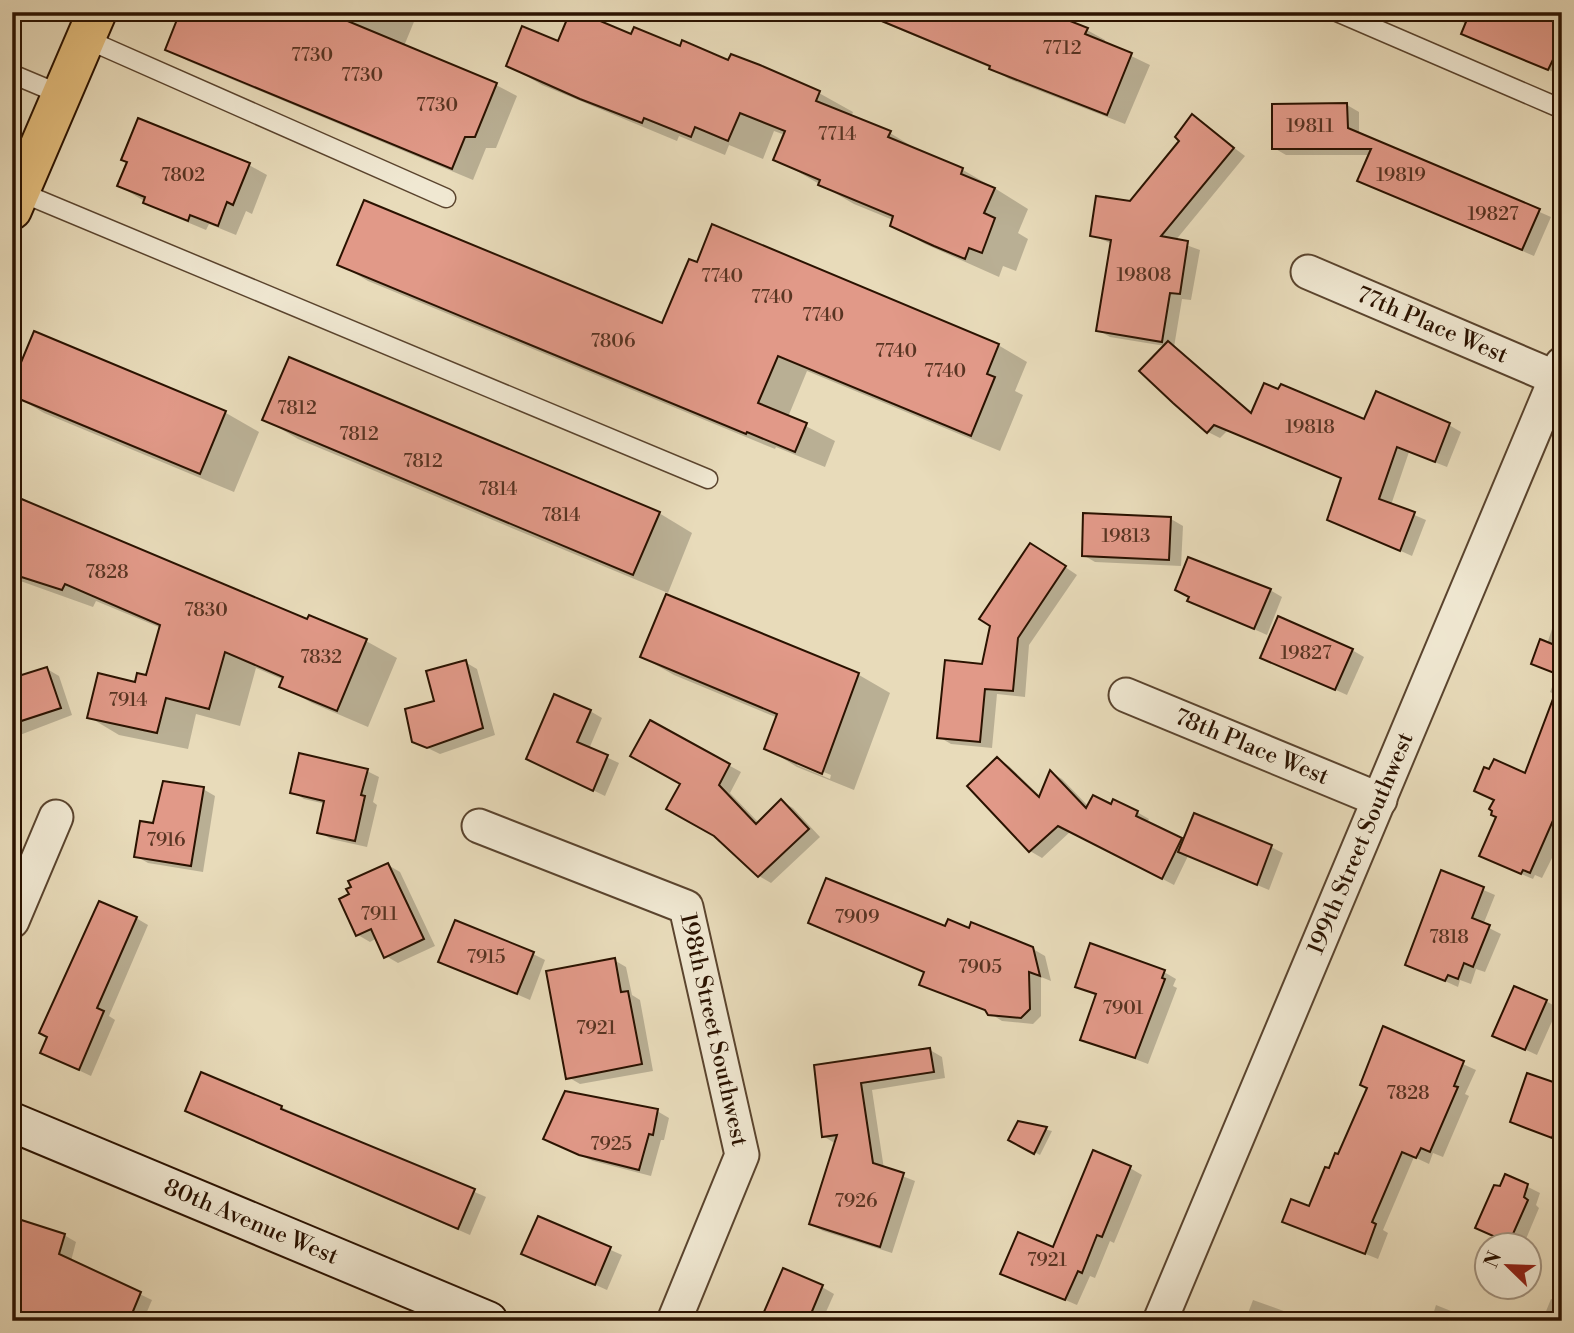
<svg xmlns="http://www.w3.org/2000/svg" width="1574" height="1333" font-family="'Libre Bodoni',serif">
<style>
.shadow{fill:#0003;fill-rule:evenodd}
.building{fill:#e19988;stroke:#2a1200;stroke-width:2}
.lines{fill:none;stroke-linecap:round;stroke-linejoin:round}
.lane-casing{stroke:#5a442e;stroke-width:21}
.street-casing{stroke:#5a442e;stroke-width:37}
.secondary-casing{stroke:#2a1200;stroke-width:42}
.primary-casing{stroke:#2a1200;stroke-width:42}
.lane{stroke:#f0e8d2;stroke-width:18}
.street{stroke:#f0e8d2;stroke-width:33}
.secondary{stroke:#f0e8d2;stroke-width:38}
.primary{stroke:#e4be7d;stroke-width:38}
.labels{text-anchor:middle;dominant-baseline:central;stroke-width:5;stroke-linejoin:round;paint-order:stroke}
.number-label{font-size:19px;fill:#583422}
.street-label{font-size:23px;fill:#2a1200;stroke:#f0e8d2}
</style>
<rect width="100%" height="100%" fill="#e8dbba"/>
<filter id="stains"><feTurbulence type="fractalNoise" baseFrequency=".00286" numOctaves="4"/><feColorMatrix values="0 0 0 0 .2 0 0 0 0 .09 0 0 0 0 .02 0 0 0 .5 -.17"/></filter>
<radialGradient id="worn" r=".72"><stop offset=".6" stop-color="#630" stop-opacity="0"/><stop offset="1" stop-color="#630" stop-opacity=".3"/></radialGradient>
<g class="shadow">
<polygon points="12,12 18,12 12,26"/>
<polygon points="175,12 418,12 404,46 496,85 517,96 496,148 486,148 473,180 188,61 167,49 181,16"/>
<polygon points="858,12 1029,12 1054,22 1087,30 1105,40 1104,43 1150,65 1125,124 1009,79 991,68"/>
<polygon points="1437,12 1562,12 1561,75 1475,40 1467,24"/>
<polygon points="632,36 729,62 819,93 853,112 851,117 890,133 923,153 963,170 996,189 1028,209 1018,233 1028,239 1016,271 1003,266 999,277 925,244 892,225 893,220 854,204 776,159 785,135 774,131 763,159 729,145 725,155 679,136 677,141 542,85 508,65 559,43"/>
<polygon points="1347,105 1359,112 1359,134 1551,217 1534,256 1372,187 1370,155 1286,155 1274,148"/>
<polygon points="1193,117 1245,156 1175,241 1200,250 1191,300 1182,299 1174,347 1253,414 1449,425 1461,432 1447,467 1409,452 1391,505 1426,520 1412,556 1329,519 1343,479 1227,431 1220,438 1208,432 1165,346 1110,337 1098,330 1112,244 1092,235 1131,203 1182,140"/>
<polygon points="249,165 267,175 252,214 246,211 236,235 209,224 206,230 163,212 119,186"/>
<polygon points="713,227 998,345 1027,362 1015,391 1023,395 1000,451 807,371 788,417 835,441 825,467 776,447 775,449 368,281 339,264 663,326 697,265"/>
<polygon points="35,333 226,413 259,432 234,492 44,413 12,394"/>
<polygon points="264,419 659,513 692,533 668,593 298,439"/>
<polygon points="12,493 62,518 308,621 310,617 366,641 397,658 368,727 312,703 281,686 284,680 256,668 240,726 196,714 188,749 119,735 89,717 147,677 161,628 96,601 93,607 12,578"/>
<polygon points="1171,519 1183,526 1181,566 1095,562 1083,555"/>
<polygon points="1043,552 1077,575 1029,645 1025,697 997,694 992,748 951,744 939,737 983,666"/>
<polygon points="1270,590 1282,597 1267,635 1189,600"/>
<path d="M667 596 859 675 890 693 854 790 797 767 766 748 778 718 674 675 642 657ZM797 761 831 775 830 779 797 765Z"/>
<polygon points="1552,629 1562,632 1562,838 1542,878 1535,875 1533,879 1493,862 1556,695 1550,692 1557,675 1533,664 1547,644"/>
<polygon points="1352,650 1364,657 1347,695 1262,657"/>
<polygon points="465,662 477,669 495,735 440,754 413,741"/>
<polygon points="47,669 59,676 72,715 12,738 12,680"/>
<polygon points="590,711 602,718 589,749 619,763 605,796 541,765"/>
<polygon points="651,722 741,772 730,793 759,823 781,801 793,808 820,837 771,883 759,876 683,783"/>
<polygon points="998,759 1009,766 1041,797 1051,772 1062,779 1089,807 1111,806 1137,812 1149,819 1147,823 1184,841 1271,847 1283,853 1269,890 1188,856 1174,885 1071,831 1042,858 1030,851 970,786"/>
<polygon points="367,771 379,777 373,802 377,805 367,847 331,839 319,832 326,804 304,799 292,792"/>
<polygon points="203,789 215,796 203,872 148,863 136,856 155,825"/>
<polygon points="388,865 400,872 435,946 398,963 386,956 377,938 370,942 358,935 351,895"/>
<polygon points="1442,872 1495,895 1483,925 1501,934 1485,972 1476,969 1471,984 1460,980 1458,987 1407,964"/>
<polygon points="136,918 148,925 109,1016 115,1020 91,1076 42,1053"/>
<polygon points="946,928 1033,949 1045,956 1051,981 1041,977 1041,1016 1033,1024 1002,1021 988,1012 921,984"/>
<polygon points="533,954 545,960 530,1000 440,961"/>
<polygon points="614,960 626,967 632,995 640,1000 653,1071 580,1084 568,1077"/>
<polygon points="1164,972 1176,979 1173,986 1177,988 1148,1064 1082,1039 1097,996 1077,986"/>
<polygon points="1546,1001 1558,1008 1537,1055 1494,1035"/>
<polygon points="1384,1028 1476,1070 1465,1094 1469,1096 1443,1157 1433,1153 1429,1164 1414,1157 1383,1230 1388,1233 1378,1259 1284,1221 1310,1208 1339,1156 1368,1088"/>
<polygon points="930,1050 942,1057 945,1078 872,1090 884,1169 915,1181 892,1253 823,1231 811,1224 836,1144 823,1136 816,1067"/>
<polygon points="1562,1087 1562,1142 1512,1122"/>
<polygon points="281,1107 486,1197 470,1235 199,1117"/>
<polygon points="657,1111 669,1118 664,1140 661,1140 651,1176 593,1161 556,1145"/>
<polygon points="1019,1123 1052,1131 1040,1155 1010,1140"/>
<polygon points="1130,1168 1142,1175 1114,1243 1110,1241 1095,1278 1090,1276 1077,1305 1002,1273 1053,1249"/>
<polygon points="1506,1176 1540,1193 1536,1205 1539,1208 1523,1246 1514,1246 1478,1228"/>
<polygon points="539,1218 622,1255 607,1290 524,1253"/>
<polygon points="64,1235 76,1242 71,1261 152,1300 143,1321 21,1321"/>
<polygon points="822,1287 834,1294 822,1321 762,1321"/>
<polygon points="1551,1299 1562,1303 1562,1321 1542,1321"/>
<polygon points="1253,1300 1292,1314 1303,1321 1245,1321"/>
<polygon points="1436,1305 1471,1319 1474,1321 1431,1321"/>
</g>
<g class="building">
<polygon points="180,12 326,12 497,83 475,137 465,137 452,169 165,50"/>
<polygon points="570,12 579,12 631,34 634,27 680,46 682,40 728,60 731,54 760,65 820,91 816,101 891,131 888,137 963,168 961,174 995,188 984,213 995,218 982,253 969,248 965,259 934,246 890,226 893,216 818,185 820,180 773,160 785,131 740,113 728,141 695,127 691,137 644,118 642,123 580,99 506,66 522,26 558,41"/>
<polygon points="860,12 1034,12 1053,20 1055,15 1088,28 1085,34 1132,53 1107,115 989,69 990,66"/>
<polygon points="1470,12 1562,12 1562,41 1548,70 1461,34"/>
<polygon points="1347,103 1348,128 1540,209 1522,250 1357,181 1371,149 1272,149 1272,104"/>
<polygon points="1192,114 1234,148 1161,236 1188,241 1180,294 1170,293 1162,342 1096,331 1111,240 1090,236 1096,196 1130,201 1179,141 1175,137"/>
<polygon points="138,118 250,163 233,205 227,202 218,226 190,215 188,221 143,203 145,197 117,186 127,162 121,160"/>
<polygon points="364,200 662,323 689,259 697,262 712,224 999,344 987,374 995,377 971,436 778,356 758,403 807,423 795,452 747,432 746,434 337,265"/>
<polygon points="34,331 226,411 200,474 12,396 12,384"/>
<polygon points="1168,341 1251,413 1264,383 1278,389 1281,384 1364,419 1376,391 1450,423 1435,462 1397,447 1379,499 1415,512 1400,551 1327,520 1341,478 1214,425 1207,433 1173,403 1139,371"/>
<polygon points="289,357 660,512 633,575 262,420"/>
<polygon points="12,495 307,619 309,615 367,639 337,711 279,687 283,677 225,652 209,709 166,698 157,733 87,718 98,673 135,682 137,673 146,675 160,625 65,584 62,590 12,574"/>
<polygon points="1083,513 1171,517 1169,560 1082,556"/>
<polygon points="1030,543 1066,566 1018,638 1013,691 985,689 980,742 937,738 945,660 982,664 990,626 979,619"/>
<polygon points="1188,557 1271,589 1254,629 1187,601 1189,597 1175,590"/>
<polygon points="666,594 859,673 822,774 764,749 777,714 640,657"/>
<polygon points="1278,616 1353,649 1335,690 1260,658"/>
<polygon points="1540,639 1562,648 1562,676 1531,664"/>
<polygon points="466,660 483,728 427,748 412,742 405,709 434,701 426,671"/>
<polygon points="47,667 61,708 12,724 12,678"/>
<polygon points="1559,683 1562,683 1562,800 1530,873 1523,870 1521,874 1479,856 1496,817 1491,815 1492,811 1489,809 1494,800 1474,791 1484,767 1489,769 1494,759 1525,773"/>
<polygon points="554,694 591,710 577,742 608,755 593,791 526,759"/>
<polygon points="650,720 730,764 719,785 756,824 781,799 809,829 758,877 714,836 666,809 680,784 630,756"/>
<polygon points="299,753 368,769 361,795 365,796 355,841 317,833 324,801 290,793"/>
<polygon points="997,757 1039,797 1050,770 1086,808 1093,795 1111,804 1113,799 1138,811 1136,816 1182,838 1162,879 1058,826 1029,852 967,786"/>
<polygon points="163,781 204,787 191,866 134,857 140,821 153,823"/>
<polygon points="1194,813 1272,845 1257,885 1178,852"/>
<polygon points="388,863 424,939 384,958 371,929 356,936 339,899 349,894 346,889 351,887 348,881"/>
<polygon points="1441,870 1484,887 1472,918 1490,925 1473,967 1464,963 1458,979 1448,975 1445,981 1405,965"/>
<polygon points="826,878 945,926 948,919 969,928 971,922 1033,947 1040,976 1029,972 1030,1009 1021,1018 988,1015 985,1010 919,985 924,972 808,923"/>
<polygon points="99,901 137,917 97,1008 104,1011 79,1070 40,1053 47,1037 39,1033"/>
<polygon points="455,920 534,952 517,994 438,962"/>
<polygon points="1090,943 1165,970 1162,978 1165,979 1135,1058 1080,1040 1096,994 1075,987"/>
<polygon points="615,958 621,992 628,991 642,1064 566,1079 546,971"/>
<polygon points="1514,986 1547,1000 1525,1050 1492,1036"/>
<polygon points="1383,1026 1464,1061 1454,1086 1458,1087 1430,1152 1421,1148 1416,1158 1402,1152 1372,1222 1376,1224 1365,1254 1282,1222 1291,1199 1309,1206 1325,1167 1329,1168 1335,1153 1338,1154 1367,1088 1360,1085"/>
<polygon points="930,1048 934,1072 861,1083 873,1163 904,1173 880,1247 809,1224 837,1135 822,1137 814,1065"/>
<polygon points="201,1072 282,1106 281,1109 475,1189 458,1229 185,1111"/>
<polygon points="1527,1073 1562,1085 1562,1109 1552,1138 1510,1122"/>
<polygon points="565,1091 658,1109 653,1135 649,1134 639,1170 579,1155 543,1139"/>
<polygon points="1018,1121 1047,1127 1034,1154 1008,1140"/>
<polygon points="1093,1150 1131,1166 1102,1237 1097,1235 1082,1273 1078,1271 1065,1300 1000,1274 1018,1232 1053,1247"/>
<polygon points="1505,1174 1528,1184 1524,1197 1528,1200 1509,1243 1475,1228 1494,1185 1500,1186"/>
<polygon points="538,1216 611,1247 595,1285 521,1254"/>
<polygon points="12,1217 65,1234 59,1254 141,1292 129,1321 12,1321"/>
<polygon points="783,1268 823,1285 808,1321 760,1321"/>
</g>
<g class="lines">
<defs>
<g id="lane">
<polyline points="1337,12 1562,109"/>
<polyline points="86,39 446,198"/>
<polyline points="12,74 62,95"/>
<polyline points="20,192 708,479"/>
</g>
<g id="street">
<path id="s1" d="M1308 272 1556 378"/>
<path id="s2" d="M1126 695 1380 800"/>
<path id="s3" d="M479 826 686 907 742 1155 674 1321"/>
<polyline points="12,921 56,817"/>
<path id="s4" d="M1160 1321 1562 364"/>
</g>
<g id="secondary">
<path id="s5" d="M12 1122 488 1321"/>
</g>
<polyline id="primary" points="12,210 97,12"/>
</defs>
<use href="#lane" class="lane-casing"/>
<use href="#street" class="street-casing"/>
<use href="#secondary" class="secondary-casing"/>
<use href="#primary" class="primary-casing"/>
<use href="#lane" class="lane"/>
<use href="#street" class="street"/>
<use href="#secondary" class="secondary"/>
<use href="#primary" class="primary"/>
</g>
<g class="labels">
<g class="number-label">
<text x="1062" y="48">7712</text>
<text x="312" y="55">7730</text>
<text x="362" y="75">7730</text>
<text x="437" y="105">7730</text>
<text x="1310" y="126">19811</text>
<text x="837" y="134">7714</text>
<text x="183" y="175">7802</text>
<text x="1401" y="175">19819</text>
<text x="1493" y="214">19827</text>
<text x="1144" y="275">19808</text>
<text x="722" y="276">7740</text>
<text x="772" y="297">7740</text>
<text x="823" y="315">7740</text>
<text x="613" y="341">7806</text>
<text x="896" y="351">7740</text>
<text x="945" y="371">7740</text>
<text x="297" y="408">7812</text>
<text x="1310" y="427">19818</text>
<text x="359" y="434">7812</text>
<text x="423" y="461">7812</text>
<text x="498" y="489">7814</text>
<text x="561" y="515">7814</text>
<text x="1126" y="536">19813</text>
<text x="107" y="572">7828</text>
<text x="206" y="610">7830</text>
<text x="1306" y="653">19827</text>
<text x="321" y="657">7832</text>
<text x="128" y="700">7914</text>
<text x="166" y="840">7916</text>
<text x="379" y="914">7911</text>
<text x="857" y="917">7909</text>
<text x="1449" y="937">7818</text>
<text x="486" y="957">7915</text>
<text x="980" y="967">7905</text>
<text x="1123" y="1008">7901</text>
<text x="596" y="1028">7921</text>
<text x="1408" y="1093">7828</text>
<text x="611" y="1144">7925</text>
<text x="856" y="1201">7926</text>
<text x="1047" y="1260">7921</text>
</g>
<g class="street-label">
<text stroke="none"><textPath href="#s1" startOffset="135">77th Place West</textPath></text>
<text stroke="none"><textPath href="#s2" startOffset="136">78th Place West</textPath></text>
<text stroke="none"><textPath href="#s4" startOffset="518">199th Street Southwest</textPath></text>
<text stroke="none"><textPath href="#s3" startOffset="348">198th Street Southwest</textPath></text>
<text stroke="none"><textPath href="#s5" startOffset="259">80th Avenue West</textPath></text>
</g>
</g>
<rect width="1574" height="1333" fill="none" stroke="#e8dbba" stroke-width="42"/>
<rect x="14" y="14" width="1546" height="1305" fill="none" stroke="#2a1200" stroke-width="3.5"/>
<rect x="21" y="21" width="1532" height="1291" fill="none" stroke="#2a1200" stroke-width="2"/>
<g transform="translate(1508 1266) rotate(293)"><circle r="33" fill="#f0e8d2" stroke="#a1927e" stroke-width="2"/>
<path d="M0-5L12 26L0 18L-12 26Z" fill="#8f2418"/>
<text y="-10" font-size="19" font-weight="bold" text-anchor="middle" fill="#2a1200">N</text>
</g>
<rect width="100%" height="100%" filter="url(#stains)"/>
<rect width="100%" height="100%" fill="url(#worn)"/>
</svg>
